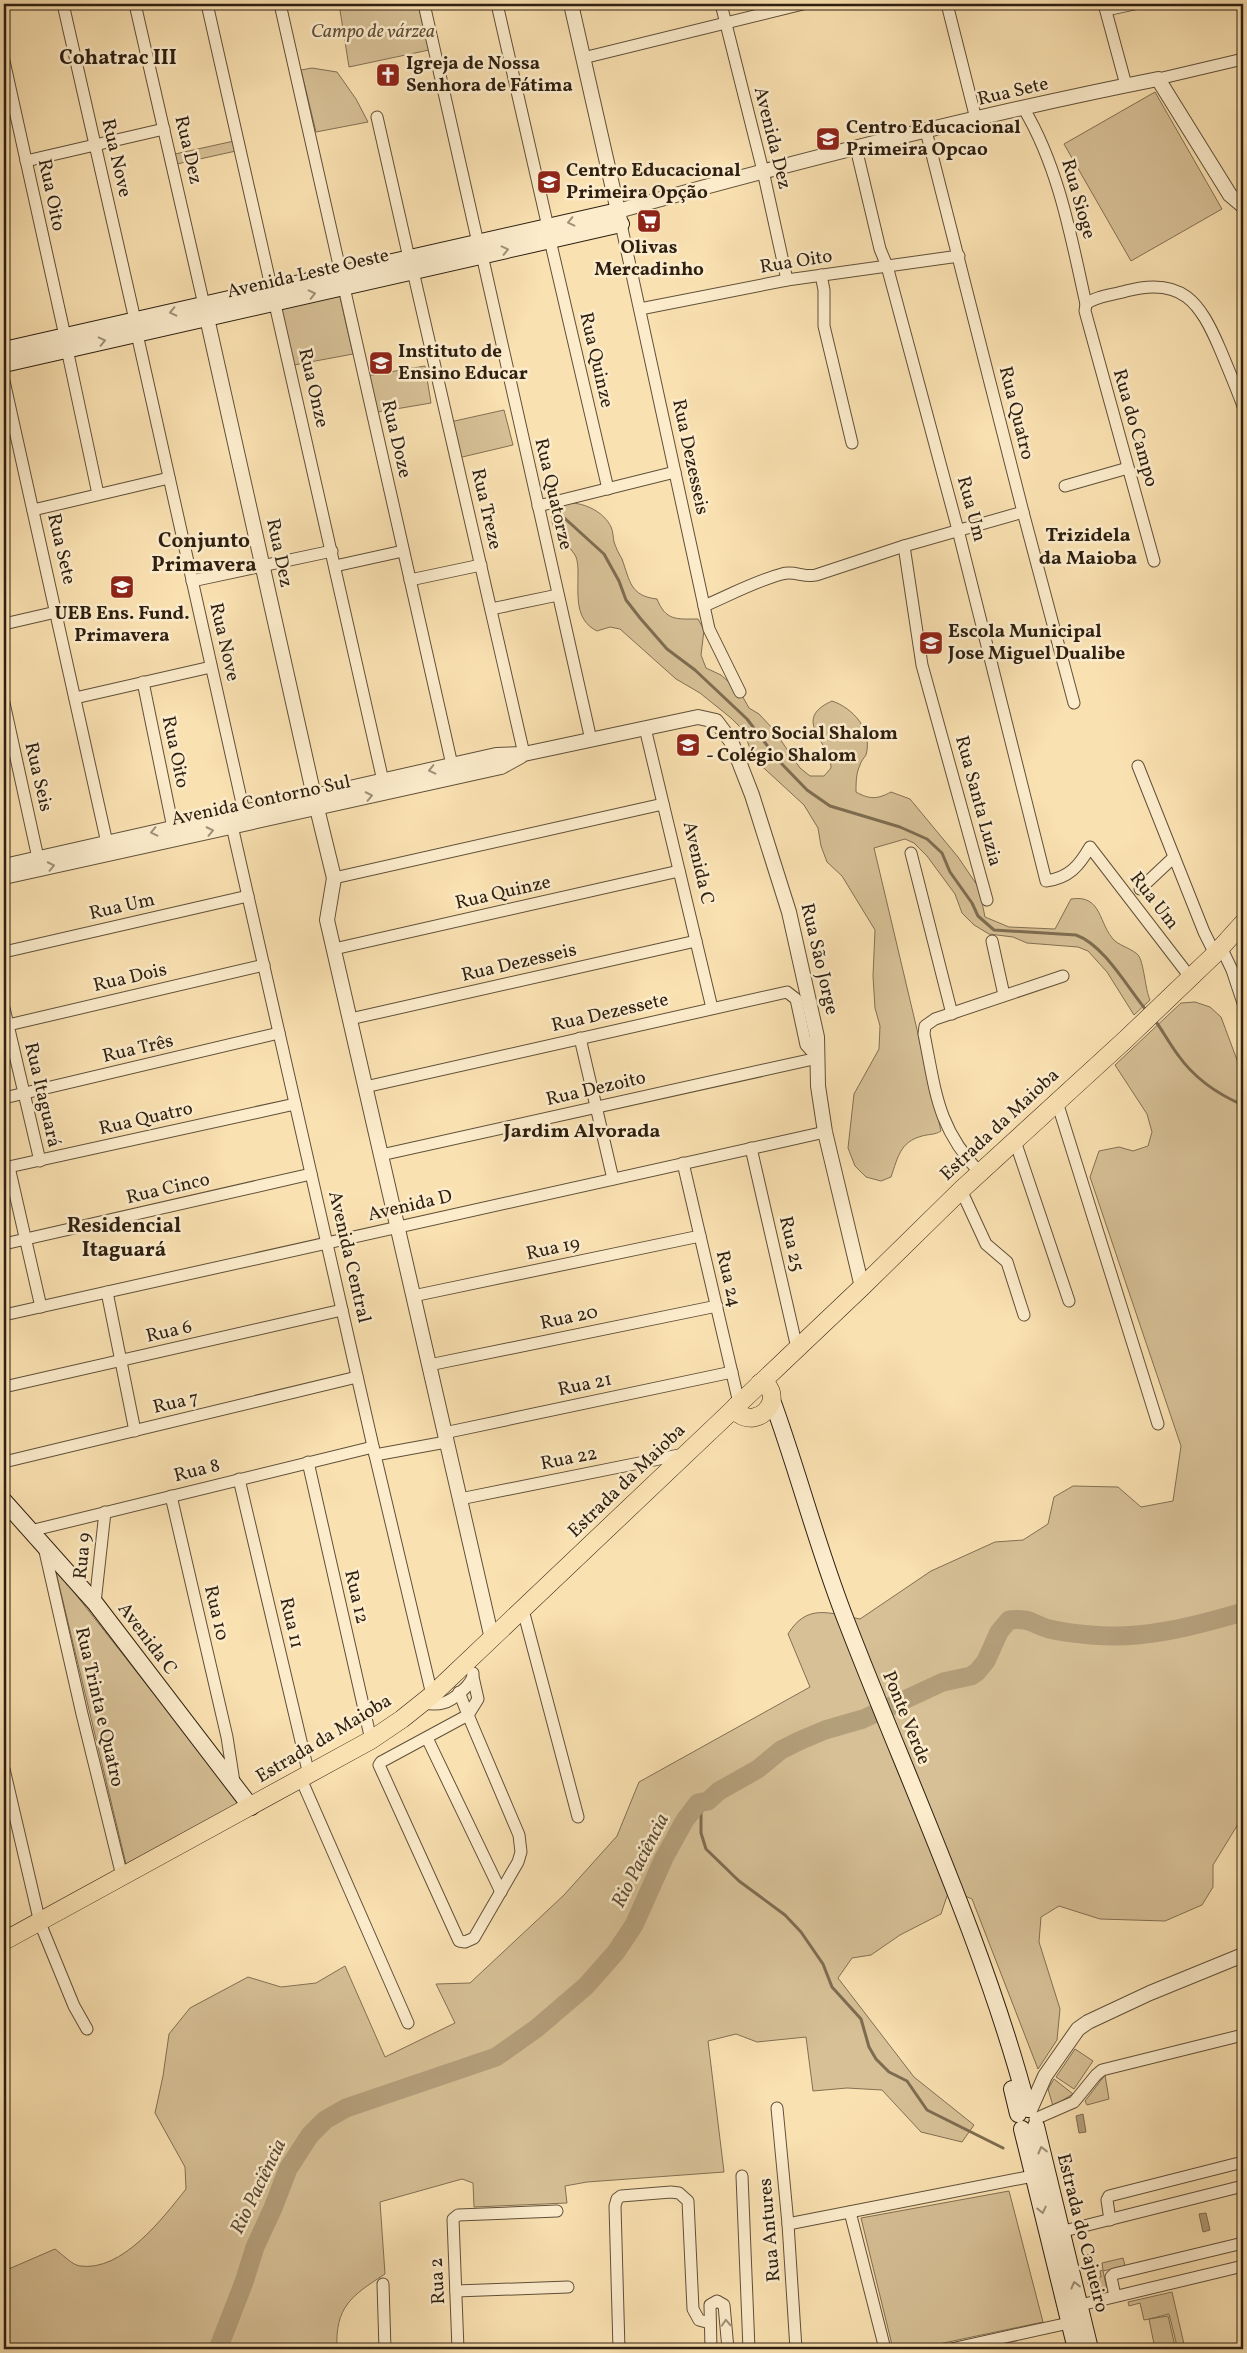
<svg xmlns="http://www.w3.org/2000/svg" width="1247" height="2353" font-family="Vollkorn,serif">
<style>
.green{fill:#d7c096;stroke:#827054}
.water{fill:#b49f7b;stroke:#7e6c51}
.lines{fill:none;stroke-linecap:round;stroke-linejoin:round}
.stream{stroke:#7e6c51;stroke-width:3}
.river{stroke:#b49f7b;stroke-width:19}
.minor-casing{stroke:#605039;stroke-width:13}
.tertiary-casing{stroke:#605039;stroke-width:16}
.secondary-casing{stroke:#2d1f11;stroke-width:18}
.primary-casing{stroke:#2d1f11;stroke-width:19}
.minor{stroke:#fceccc;stroke-width:11}
.tertiary{stroke:#fceccc;stroke-width:14}
.secondary{stroke:#fceccc;stroke-width:16}
.primary{stroke:#fae1b1;stroke-width:18}
.oneway{stroke:#9f9078}
.labels{text-anchor:middle;dominant-baseline:central;stroke-width:5;stroke-linejoin:round;paint-order:stroke}
.park-label{font-size:19px;font-style:italic;fill:#604f39;stroke:#fceccc}
.poi-label{font-size:19px;font-weight:bold;fill:#2d1f11;stroke:#fceccc;text-anchor:start}
.street-label{font-size:19px;fill:#2d1f11;stroke:#fceccc}
.neighbourhood-label{font-size:20px;font-weight:bold;fill:#2d1f11;stroke:#fceccc}
.water-label{font-size:20px;font-style:italic;fill:#5c4c36;stroke:#fceccc}
.quarter-label{font-size:21px;font-weight:bold;fill:#2d1f11;stroke:#fceccc}
</style>
<rect width="100%" height="100%" fill="#fae1b1"/>
<filter id="stains"><feTurbulence type="fractalNoise" baseFrequency=".004" numOctaves="4"/><feColorMatrix values="0 0 0 0 .2 0 0 0 0 .09 0 0 0 0 .02 0 0 0 .5 -.17"/></filter>
<radialGradient id="worn" r=".72"><stop offset=".6" stop-color="#630" stop-opacity="0"/><stop offset="1" stop-color="#630" stop-opacity=".3"/></radialGradient>
<g class="green">
<polygon points="339,4 418,4 429,50 349,67"/>
<polygon points="312,68 337,72 356,99 368,122 316,132 301,70"/>
<polygon points="1155,92 1222,209 1131,261 1064,144"/>
<polygon points="234,141 236,151 177,164 175,154"/>
<polygon points="339,293 353,354 294,365 281,307"/>
<polygon points="425,366 431,403 372,413 366,376"/>
<polygon points="504,410 513,445 458,458 450,422"/>
<path d="M570 503C585 503 604 512 611 527 613 531 613 537 614 542 616 548 619 554 622 559 630 581 630 596 657 599 666 621 676 619 698 619L704 630 701 655 706 668 721 675 740 692 749 708 759 714 773 729 800 768 810 776H824L831 768C831 742 790 720 832 701 853 708 873 730 866 755 864 758 861 761 860 765 856 773 856 783 856 792 870 800 878 799 891 792L910 799 958 857 979 888 985 917 1009 927 1055 929 1071 899C1103 894 1098 925 1115 941 1121 946 1134 950 1138 955 1144 962 1145 989 1150 1000L1134 1015 1107 972 1088 951 1078 947 1027 943 1013 937 989 934 974 925 962 913 955 894 927 856 914 843 905 839 874 848 941 1131C935 1135 929 1134 922 1136 900 1142 898 1157 891 1177L881 1181 866 1177 855 1166 848 1148 854 1094 879 1049 880 1026 875 1008 873 976 875 930 842 876 827 862 821 846 818 828 804 805 754 759 743 730 731 718 700 693 676 679 620 629 610 627 597 631C575 620 578 597 578 574 578 569 578 560 575 555 564 538 546 531 553 506Z"/>
<path d="M1195 1002 1210 1007 1221 1017 1243 1076V1816L1213 1865V1887L1202 1905 1165 1921 1100 1919 1059 1906 1041 1917 1039 1942 1060 2009 1057 2040 1038 2069 972 1899 951 1890 947 1896 941 1914 900 1935 871 1955 852 1958 838 1978 914 2077 974 2125 962 2142 921 2132 882 2090 847 2088 813 2091 806 2037 757 2042 736 2034 708 2041 724 2172 587 2182 565 2186 567 2203 474 2207 473 2183 462 2179 380 2202 385 2274C351 2296 335 2307 337 2349H4V2271L55 2249C62 2254 72 2265 80 2266 122 2272 163 2218 186 2189L185 2167 155 2113 163 2076 169 2034 190 2008 248 1977 281 1987 316 1983 345 1966 385 2057 455 2023 436 1984 470 1983 564 1895 617 1836 639 1782 810 1687 788 1634C807 1603 829 1613 860 1619L931 1571 995 1542 1023 1540 1048 1524 1054 1497 1073 1486 1118 1487 1141 1507 1173 1501 1181 1446 1090 1177 1099 1151 1119 1147 1133 1151 1148 1146 1152 1132 1147 1114 1115 1065 1181 1003Z"/>
<polygon points="55,1568 242,1806 126,1864"/>
<polygon points="1075,2049 1093,2061 1074,2089 1056,2077"/>
<polygon points="1105,2075 1109,2099 1087,2105 1085,2101"/>
<polygon points="1054,2079 1073,2094 1053,2106 1048,2089"/>
<polygon points="1009,2191 1043,2322 915,2349 893,2349 861,2218"/>
<polygon points="1123,2258 1125,2266 1103,2271 1108,2294 1092,2298 1087,2280 1101,2277 1100,2271 1103,2270 1102,2263"/>
<polygon points="1172,2292 1184,2344 1177,2346 1169,2314 1149,2319 1168,2316 1175,2346 1155,2349 1149,2319 1144,2320 1140,2303 1129,2306 1128,2302"/>
</g>
<g class="water">
<polygon points="1083,2114 1086,2132 1079,2133 1076,2116"/>
<polygon points="1206,2213 1210,2230 1203,2232 1199,2214"/>
<polygon points="1093,2254 1096,2271 1089,2273 1086,2255"/>
</g>
<g class="lines">
<g class="stream">
<path d="M560 514 604 554 619 581 626 600 640 618 667 649 695 670 747 719 779 761 807 790 830 806 900 827 927 839 942 853 950 872 972 903 978 916 994 930 1076 935C1104 945 1127 987 1146 1010"/>
<path d="M1154 1019C1163 1031 1169 1043 1178 1055 1195 1079 1217 1094 1243 1105"/>
<polyline points="708,1801 701,1813 701,1833 706,1849 739,1881 785,1915 801,1932 823,1964 832,1987 861,2019 869,2047 876,2059 889,2072 907,2081 927,2110 1003,2148"/>
</g>
<path class="river" d="M218 2349 244 2282 255 2247 273 2208 288 2169 310 2135 325 2120 346 2108 496 2057 537 2028 586 1986 616 1952 634 1925 664 1858 685 1820 698 1803 708 1801 719 1791 758 1769 781 1750 799 1741 825 1730 863 1719 943 1682 971 1676 977 1672 986 1661 999 1632 1009 1620C1031 1618 1030 1623 1049 1629 1062 1632 1078 1634 1091 1635 1143 1640 1195 1626 1243 1612"/>
<defs>
<g id="minor">
<polyline points="63,4 135,320"/>
<polyline points="135,4 204,305"/>
<polyline points="207,4 383,781"/>
<polyline points="280,4 452,765"/>
<polyline points="424,4 478,243"/>
<polyline points="497,4 548,227"/>
<polyline points="721,4 763,171 787,280"/>
<polyline points="947,4 976,119"/>
<polyline points="1104,4 1126,85"/>
<polyline points="1106,10 1134,4"/>
<polyline points="583,58 803,4"/>
<polyline points="4,61 65,336"/>
<polyline points="1158,79 1243,59"/>
<path d="M1024 109C1059 168 1071 237 1086 304L1085 311 1154 561"/>
<polyline points="377,117 409,258"/>
<polyline points="926,131 1023,512 1074,703"/>
<path d="M856 148 880 249 887 266 958 530 1046 881C1069 878 1079 866 1090 847L1190 977"/>
<polyline points="26,161 164,129"/>
<polyline points="621,224 709,629 740,692"/>
<polyline points="550,240 608,489"/>
<polyline points="482,255 591,740"/>
<polyline points="413,271 524,754"/>
<polyline points="821,275 824,290 824,326 852,443"/>
<path d="M1086 304C1096 296 1113 295 1126 291 1182 276 1200 302 1220 349 1228 368 1236 387 1243 406"/>
<polyline points="640,309 787,280 959,256"/>
<polyline points="137,334 244,812"/>
<polyline points="67,349 98,494"/>
<polyline points="4,381 107,843"/>
<polyline points="1065,486 1128,468"/>
<polyline points="538,506 675,472"/>
<polyline points="33,510 169,478"/>
<polyline points="904,546 922,665 987,900"/>
<polyline points="335,566 403,551"/>
<polyline points="410,580 481,565"/>
<polyline points="192,581 332,551"/>
<path d="M704 606C730 595 755 581 782 574 794 570 804 578 816 575L904 546 1023 512"/>
<polyline points="491,609 558,595"/>
<polyline points="4,624 56,612"/>
<polyline points="143,682 173,828"/>
<polyline points="75,698 211,667"/>
<polyline points="4,703 38,858"/>
<polyline points="645,728 712,1008"/>
<polyline points="1138,766 1204,932 1215,954"/>
<polyline points="232,826 375,1455 432,1695"/>
<polyline points="911,853 952,1014"/>
<polyline points="334,878 663,804"/>
<polyline points="1140,889 1174,857"/>
<polyline points="992,941 1004,995"/>
<polyline points="1221,947 1232,970 1243,1003"/>
<polyline points="334,949 679,871"/>
<polyline points="4,952 248,896"/>
<polyline points="4,1008 40,1161"/>
<polyline points="350,1019 696,941"/>
<polyline points="4,1026 264,965"/>
<polyline points="580,1038 613,1179"/>
<polyline points="365,1087 787,992 796,999 806,1045 818,1058"/>
<polyline points="4,1098 279,1033"/>
<polyline points="1057,1102 1158,1424"/>
<polyline points="1015,1141 1069,1301"/>
<polyline points="751,1148 797,1348"/>
<polyline points="381,1155 818,1058"/>
<polyline points="683,1163 739,1403"/>
<polyline points="9,1167 41,1307"/>
<polyline points="4,1168 295,1104"/>
<path d="M980 1173C937 1127 936 1093 924 1034L925 1026 935 1019 1063 976"/>
<polyline points="961,1190 986,1244 1007,1262 1024,1315"/>
<polyline points="4,1244 311,1174"/>
<polyline points="107,1292 135,1431"/>
<polyline points="413,1296 700,1236"/>
<polyline points="4,1315 825,1132"/>
<polyline points="429,1365 717,1306"/>
<polyline points="4,1387 342,1310"/>
<polyline points="444,1433 732,1372"/>
<polyline points="375,1455 446,1442"/>
<polyline points="4,1462 357,1377"/>
<polyline points="308,1462 371,1740"/>
<polyline points="239,1479 309,1775"/>
<polyline points="171,1496 227,1737 234,1782"/>
<polyline points="460,1499 684,1454"/>
<polyline points="30,1531 373,1447"/>
<polyline points="44,1547 82,1714 122,1876"/>
<polyline points="95,1603 105,1512"/>
<polyline points="523,1610 578,1817"/>
<polyline points="459,1692 468,1715 519,1835 521,1852 518,1862 474,1938 465,1942 459,1941 379,1765 381,1762 468,1715 478,1699 473,1677"/>
<path d="M422 1703C429 1704 436 1705 443 1703 452 1701 474 1684 473 1673"/>
<polyline points="427,1738 501,1892"/>
<polyline points="4,1769 40,1923 74,2006 87,2029"/>
<polyline points="301,1779 408,2023"/>
<polyline points="777,2108 788,2224 796,2349"/>
<polyline points="1035,2119 1074,2102 1096,2075 1102,2070 1243,2035"/>
<polyline points="742,2176 749,2349"/>
<polyline points="850,2212 885,2349"/>
<polyline points="1110,2220 1107,2200 1109,2196 1243,2162"/>
<polyline points="788,2224 1033,2176"/>
<polyline points="1056,2233 1243,2186"/>
<polyline points="383,2284 385,2349"/>
<polyline points="456,2291 568,2287"/>
<polyline points="1115,2296 1111,2277 1114,2274 1243,2243"/>
<polyline points="1072,2307 1243,2266"/>
<polyline points="458,2349 453,2219 458,2215 557,2211"/>
<polyline points="619,2349 615,2206 617,2199 621,2196 671,2192 679,2193 688,2201 693,2309 699,2320 710,2323"/>
<polyline points="711,2349 710,2305 717,2301 724,2305 728,2349"/>
<polyline points="951,2349 1069,2323"/>
</g>
<g id="tertiary">
<polyline points="571,4 620,220"/>
<path d="M618 211C797 161 976 115 1158 79L1230 195 1243 206"/>
<polyline points="205,309 314,796 334,878 327,920 492,1639"/>
<polyline points="4,866 496,755 524,754 698,717 716,721 731,741 752,795 789,912 817,1037 818,1086 825,1132 862,1287"/>
<polyline points="4,877 501,767 521,756"/>
<polyline points="1030,2110 1045,2076 1078,2029 1088,2022 1150,1993 1243,1955"/>
</g>
<g id="secondary">
<polyline points="4,350 618,211"/>
<polyline points="4,364 621,224"/>
<path d="M772 1400C799 1474 818 1550 847 1623 909 1784 984 1942 1028 2109"/>
<polyline points="4,1501 95,1603 251,1807"/>
<polyline points="1012,2089 1018,2114"/>
<polyline points="1036,2126 1090,2349"/>
<polyline points="1022,2129 1076,2349"/>
</g>
<g id="primary">
<path d="M736 1406 739 1414C758 1427 782 1403 767 1385L760 1383"/>
<polyline points="4,1941 371,1740 402,1719 432,1695 862,1287 961,1190 1125,1040 1215,954 1243,923"/>
</g>
</defs>
<use href="#minor" class="minor-casing"/>
<use href="#tertiary" class="tertiary-casing"/>
<use href="#secondary" class="secondary-casing"/>
<use href="#primary" class="primary-casing"/>
<use href="#minor" class="minor"/>
<use href="#tertiary" class="tertiary"/>
<use href="#secondary" class="secondary"/>
<use href="#primary" class="primary"/>
</g>
<defs><path id="oneway-chevron" d="M-2-3.5L2.5 0L-2 3.5" fill="none" stroke-width="1.6" stroke-linecap="round" stroke-linejoin="round" transform="scale(1.25)"/></defs>
<g class="oneway">
<use href="#oneway-chevron" transform="translate(571 222) rotate(167)"/>
<use href="#oneway-chevron" transform="translate(505 250) rotate(-13)"/>
<use href="#oneway-chevron" transform="translate(312 294) rotate(-13)"/>
<use href="#oneway-chevron" transform="translate(173 312) rotate(167)"/>
<use href="#oneway-chevron" transform="translate(102 341) rotate(-13)"/>
<use href="#oneway-chevron" transform="translate(432 770) rotate(167)"/>
<use href="#oneway-chevron" transform="translate(369 796) rotate(-12)"/>
<use href="#oneway-chevron" transform="translate(210 831) rotate(-12)"/>
<use href="#oneway-chevron" transform="translate(154 832) rotate(167)"/>
<use href="#oneway-chevron" transform="translate(51 866) rotate(-12)"/>
<use href="#oneway-chevron" transform="translate(1042 2150) rotate(-104)"/>
<use href="#oneway-chevron" transform="translate(1042 2210) rotate(77)"/>
<use href="#oneway-chevron" transform="translate(1075 2285) rotate(-104)"/>
<use href="#oneway-chevron" transform="translate(726 2323) rotate(-93)"/>
</g>
<defs>
<symbol id="church-square" viewBox="-11 -11 22 22"><rect x="-9" y="-9" width="18" height="18" rx="4" fill="#8f2418" stroke="#fceccc"/><path d="M-1.2-6h2.4v3.5h3.3v2.4h-3.3V6h-2.4V-.1h-3.3v-2.4h3.3Z" fill="#fff"/></symbol>
<symbol id="school-square" viewBox="-11 -11 22 22"><rect x="-9" y="-9" width="18" height="18" rx="4" fill="#8f2418" stroke="#fceccc"/><path d="M0-5L7-2L0 1L-7-2ZM-4 1L0 2.5L4 1V4Q0 6-4 4Z" fill="#fff"/></symbol>
<symbol id="supermarket-square" viewBox="-11 -11 22 22"><rect x="-9" y="-9" width="18" height="18" rx="4" fill="#8f2418" stroke="#fceccc"/><path d="M-6-5.5h2.5l.6 2H6L4.5 2H-2.5L-4.4-4H-6ZM-1.5 3.2a1.3 1.3 0 1 0 .1 0ZM3 3.2a1.3 1.3 0 1 0 .1 0Z" fill="#fff"/></symbol>
</defs>
<g fill-rule="evenodd">
<use href="#church-square" x="374" y="61" width="28" height="28"/>
<use href="#school-square" x="814" y="125" width="28" height="28"/>
<use href="#school-square" x="535" y="168" width="28" height="28"/>
<use href="#supermarket-square" x="635" y="207" width="28" height="28"/>
<use href="#school-square" x="367" y="349" width="28" height="28"/>
<use href="#school-square" x="108" y="573" width="28" height="28"/>
<use href="#school-square" x="917" y="629" width="28" height="28"/>
<use href="#school-square" x="674" y="731" width="28" height="28"/>
</g>
<g class="labels">
<g class="park-label">
<text x="373" y="32">Campo de várzea</text>
</g>
<g class="poi-label">
<text x="406" y="64">Igreja de Nossa<tspan x="406" dy="22">Senhora de Fátima</tspan></text>
<text x="846" y="128">Centro Educacional<tspan x="846" dy="22">Primeira Opcao</tspan></text>
<text x="566" y="171">Centro Educacional<tspan x="566" dy="22">Primeira Opção</tspan></text>
<text x="649" y="248" text-anchor="middle">Olivas<tspan x="649" dy="22">Mercadinho</tspan></text>
<text x="398" y="352">Instituto de<tspan x="398" dy="22">Ensino Educar</tspan></text>
<text x="122" y="614" text-anchor="middle">UEB Ens. Fund.<tspan x="122" dy="22">Primavera</tspan></text>
<text x="948" y="632">Escola Municipal<tspan x="948" dy="22">Jose Miguel Dualibe</tspan></text>
<text x="706" y="734">Centro Social Shalom<tspan x="706" dy="22">- Colégio Shalom</tspan></text>
</g>
<g class="street-label">
<text transform="translate(1013 92) rotate(-13)">Rua Sete</text>
<text transform="translate(772 138) rotate(76)">Avenida Dez</text>
<text transform="translate(188 150) rotate(77)">Rua Dez</text>
<text transform="translate(116 158) rotate(77)">Rua Nove</text>
<text transform="translate(51 195) rotate(78)">Rua Oito</text>
<text transform="translate(1078 199) rotate(74)">Rua Sioge</text>
<text transform="translate(796 262) rotate(-9)">Rua Oito</text>
<text transform="translate(308 274) rotate(-13)">Avenida Leste Oeste</text>
<text transform="translate(596 360) rotate(77)">Rua Quinze</text>
<text transform="translate(313 388) rotate(77)">Rua Onze</text>
<text transform="translate(1016 413) rotate(76)">Rua Quatro</text>
<text transform="translate(1135 428) rotate(74)">Rua do Campo</text>
<text transform="translate(396 439) rotate(77)">Rua Doze</text>
<text transform="translate(690 457) rotate(78)">Rua Dezesseis</text>
<text transform="translate(553 494) rotate(77)">Rua Quatorze</text>
<text transform="translate(486 509) rotate(77)">Rua Treze</text>
<text transform="translate(971 509) rotate(75)">Rua Um</text>
<text transform="translate(61 549) rotate(77)">Rua Sete</text>
<text transform="translate(279 553) rotate(78)">Rua Dez</text>
<text transform="translate(224 642) rotate(77)">Rua Nove</text>
<text transform="translate(175 752) rotate(78)">Rua Oito</text>
<text transform="translate(38 777) rotate(77)">Rua Seis</text>
<text transform="translate(261 801) rotate(-12)">Avenida Contorno Sul</text>
<text transform="translate(978 801) rotate(75)">Rua Santa Luzia</text>
<text transform="translate(698 863) rotate(77)">Avenida C</text>
<text transform="translate(503 893) rotate(-13)">Rua Quinze</text>
<text transform="translate(1154 901) rotate(52)">Rua Um</text>
<text transform="translate(122 907) rotate(-13)">Rua Um</text>
<text transform="translate(819 959) rotate(77)">Rua São Jorge</text>
<text transform="translate(519 963) rotate(-13)">Rua Dezesseis</text>
<text transform="translate(130 978) rotate(-13)">Rua Dois</text>
<text transform="translate(610 1013) rotate(-13)">Rua Dezessete</text>
<text transform="translate(138 1049) rotate(-13)">Rua Três</text>
<text transform="translate(596 1089) rotate(-13)">Rua Dezoito</text>
<text transform="translate(42 1095) rotate(77)">Rua Itaguará</text>
<text transform="translate(146 1119) rotate(-13)">Rua Quatro</text>
<text transform="translate(1000 1125) rotate(-43)">Estrada da Maioba</text>
<text transform="translate(168 1189) rotate(-13)">Rua Cinco</text>
<text transform="translate(410 1206) rotate(-13)">Avenida D</text>
<text transform="translate(791 1244) rotate(77)">Rua 25</text>
<text transform="translate(553 1249) rotate(-12)">Rua 19</text>
<text transform="translate(349 1257) rotate(77)">Avenida Central</text>
<text transform="translate(728 1279) rotate(77)">Rua 24</text>
<text transform="translate(569 1318) rotate(-12)">Rua 20</text>
<text transform="translate(169 1332) rotate(-13)">Rua 6</text>
<text transform="translate(585 1385) rotate(-12)">Rua 21</text>
<text transform="translate(176 1403) rotate(-13)">Rua 7</text>
<text transform="translate(569 1459) rotate(-11)">Rua 22</text>
<text transform="translate(197 1471) rotate(-14)">Rua 8</text>
<text transform="translate(627 1481) rotate(-44)">Estrada da Maioba</text>
<text transform="translate(83 1556) rotate(-84)">Rua 9</text>
<text transform="translate(356 1597) rotate(77)">Rua 12</text>
<text transform="translate(216 1613) rotate(77)">Rua 10</text>
<text transform="translate(291 1623) rotate(77)">Rua 11</text>
<text transform="translate(147 1639) rotate(53)">Avenida C</text>
<text transform="translate(99 1707) rotate(77)">Rua Trinta e Quatro</text>
<text transform="translate(906 1718) rotate(68)">Ponte Verde</text>
<text transform="translate(324 1739) rotate(-31)">Estrada da Maioba</text>
<text transform="translate(770 2230) rotate(-95)">Rua Antures</text>
<text transform="translate(1082 2233) rotate(76)">Estrada do Cajueiro</text>
<text transform="translate(438 2281) rotate(-93)">Rua 2</text>
</g>
<g class="neighbourhood-label">
<text x="1088" y="536">Trizidela<tspan x="1088" dy="23">da Maioba</tspan></text>
<text x="582" y="1132">Jardim Alvorada</text>
</g>
<g class="water-label">
<text transform="translate(641 1861) rotate(-63)">Rio Paciência</text>
<text transform="translate(259 2187) rotate(-64)">Rio Paciência</text>
</g>
<g class="quarter-label">
<text x="118" y="58">Cohatrac III</text>
<text x="204" y="541">Conjunto<tspan x="204" dy="24">Primavera</tspan></text>
<text x="124" y="1226">Residencial<tspan x="124" dy="24">Itaguará</tspan></text>
</g>
</g>
<rect width="1247" height="2353" fill="none" stroke="#fae1b1" stroke-width="20"/>
<rect x="5" y="5" width="1237" height="2343" fill="none" stroke="#2d1f11" stroke-width="2.5"/>
<rect x="10" y="10" width="1227" height="2333" fill="none" stroke="#2d1f11"/>
<rect width="100%" height="100%" filter="url(#stains)"/>
<rect width="100%" height="100%" fill="url(#worn)"/>
</svg>
